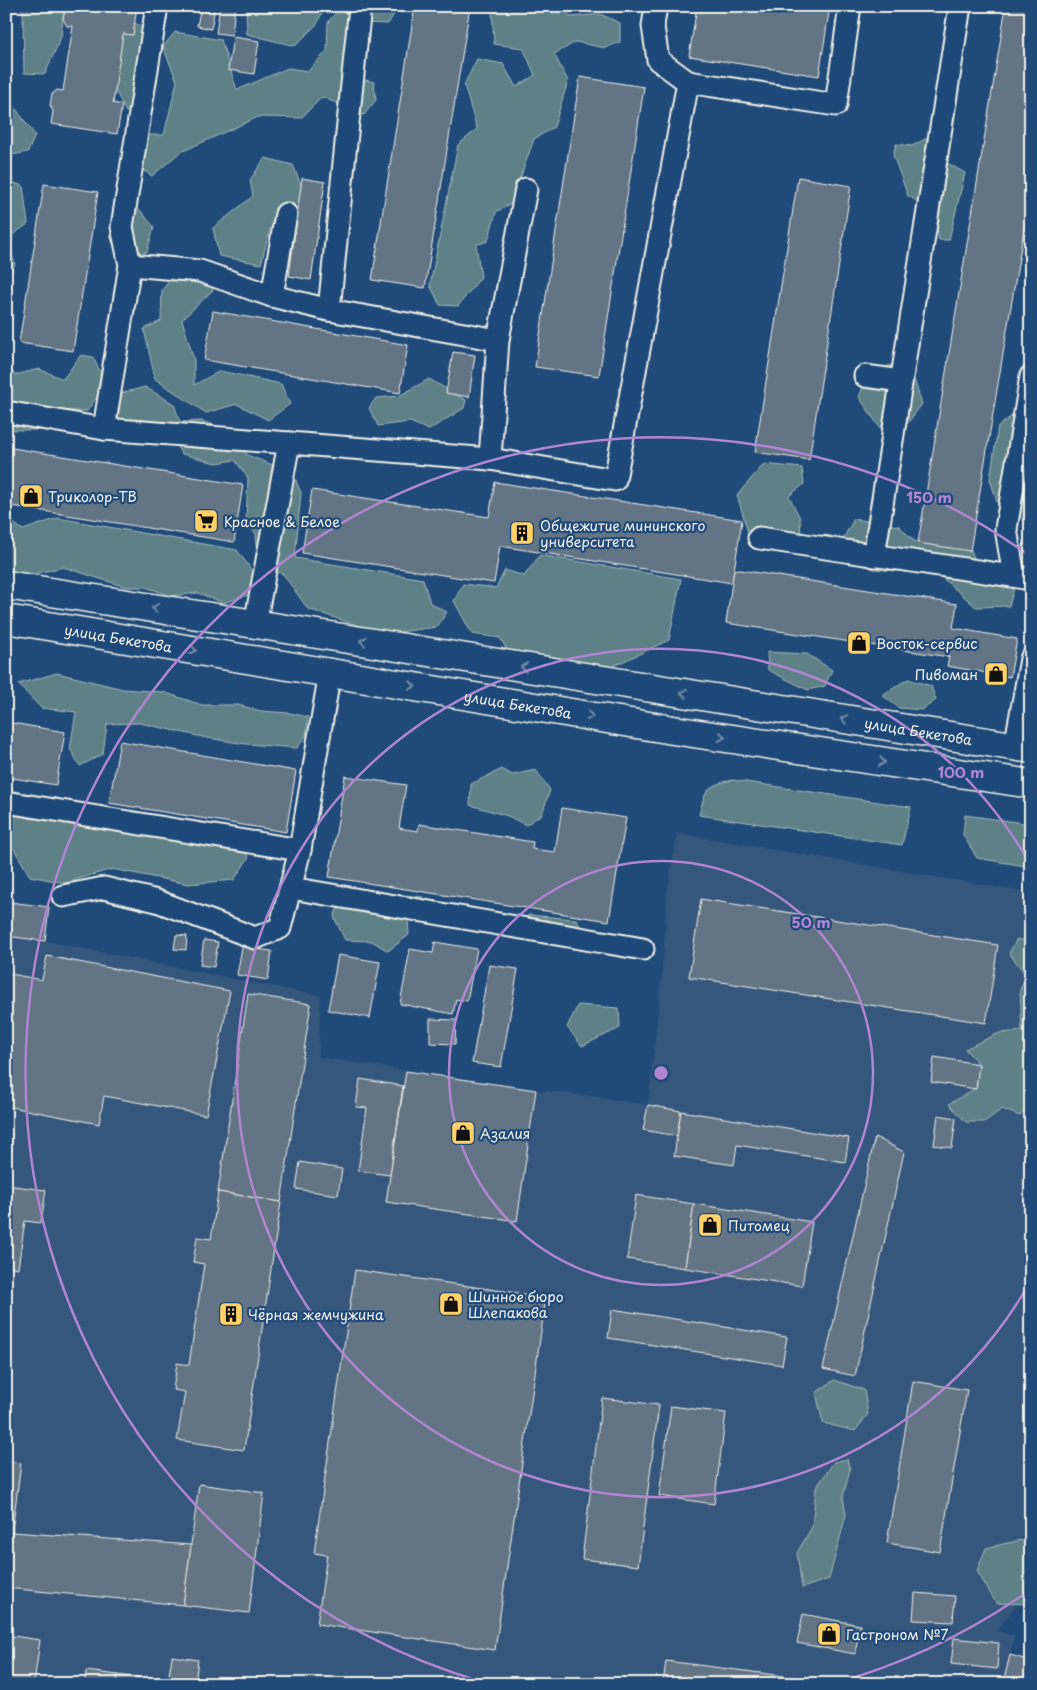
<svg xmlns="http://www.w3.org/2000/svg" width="1037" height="1690" font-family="'Playpen Sans',sans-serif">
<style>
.built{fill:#34577d;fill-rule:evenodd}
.green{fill:#5d8186;stroke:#a8b9b7}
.building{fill:#647484;stroke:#f4f1e8}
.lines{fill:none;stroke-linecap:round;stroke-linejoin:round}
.street-casing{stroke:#f4f1e8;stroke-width:25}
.secondary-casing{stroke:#f4f1e8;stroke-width:31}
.street{stroke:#1f4a7a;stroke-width:21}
.secondary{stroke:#1f4a7a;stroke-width:28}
.oneway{stroke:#748da6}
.ring{fill:none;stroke:#b185d1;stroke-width:2.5}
.labels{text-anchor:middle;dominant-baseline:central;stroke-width:4.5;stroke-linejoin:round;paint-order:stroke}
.poi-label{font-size:14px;fill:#f4f1e8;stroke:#1f4a7a;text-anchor:start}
.street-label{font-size:14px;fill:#f4f1e8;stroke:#1f4a7a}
.centre{fill:#b185d1;stroke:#1f4a7a;stroke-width:2.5}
.ring-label{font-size:15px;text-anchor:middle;font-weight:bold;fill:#b185d1;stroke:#1f4a7a;stroke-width:4.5;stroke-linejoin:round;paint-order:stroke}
</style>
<rect width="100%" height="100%" fill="#1f4a7a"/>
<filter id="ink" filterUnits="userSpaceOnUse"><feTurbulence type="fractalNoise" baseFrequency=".02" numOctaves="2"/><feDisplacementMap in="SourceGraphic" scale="10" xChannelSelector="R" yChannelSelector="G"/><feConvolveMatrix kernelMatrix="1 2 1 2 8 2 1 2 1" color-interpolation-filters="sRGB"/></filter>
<g filter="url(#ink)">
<path class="built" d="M677 833 1031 893V1501L1021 1541 1022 1597 997 1631 1015 1636 1003 1684H6V901L49 907 45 941 321 996 318 1057 536 1090 584 1095 648 1105 662 973 667 894ZM938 1116 956 1118 951 1148 934 1145Z"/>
<g class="green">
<polygon points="16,6 64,6 61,37 45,74 24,73 23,11"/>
<polygon points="246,6 325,6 317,24 295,46 247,34"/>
<polygon points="355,6 399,6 388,24 365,23"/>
<polygon points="483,6 563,6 571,17 600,14 620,23 620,42 605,48 576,42 554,54 568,81 554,127 534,139 511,204 496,212 488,241 476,245 481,277 458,306 440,305 430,285 458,145 477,129 464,85 477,59 503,64 516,87 535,75 523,48 494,44 492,9"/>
<polygon points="340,8 351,16 344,75 374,82 376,100 364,115 322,97 301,118 258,117 179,153 152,176 124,158 130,135 164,135 177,81 163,47 175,32 221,40 237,90 288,68 308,71 327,51 328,22"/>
<polygon points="128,20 145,28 138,104 126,112 95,50"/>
<polygon points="6,105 13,105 35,135 28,152 6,156"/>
<polygon points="934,134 945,162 965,173 949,240 939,240 934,211 908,196 893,155 896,144 912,146"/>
<polygon points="265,158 293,165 305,195 270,229 261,264 219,256 213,228 253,196 250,180"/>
<polygon points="6,180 23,186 28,224 7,239 15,264 6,283"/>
<polygon points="117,207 140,210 154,227 147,252 119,258 110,236"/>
<polygon points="177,271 217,286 182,320 194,360 194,385 220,371 281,384 290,404 268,420 237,404 206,413 155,379 144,329 161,321 162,290"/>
<polygon points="81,355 93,357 106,384 87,411 58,411 47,430 6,430 6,363 15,375 39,369 63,379"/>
<polygon points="1031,356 1031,521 1029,522 998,505 990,479 998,427 1024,406"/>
<polygon points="892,365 913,376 922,404 907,424 880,428 859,397 869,371"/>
<polygon points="429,379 466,400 464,408 429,430 410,422 378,426 369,408 376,398 399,396"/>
<polygon points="145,387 174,404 180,422 201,421 240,433 247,455 293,473 301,493 295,558 423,579 430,603 447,612 437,627 384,634 308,609 283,574 259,567 256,534 246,522 248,478 235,460 216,463 182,454 174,443 143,444 114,415 118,394"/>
<polygon points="764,464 802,468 804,484 789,496 800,518 801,537 826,535 843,539 854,519 899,526 914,541 971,550 977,566 1015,585 1009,606 976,607 939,575 874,569 835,554 787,553 750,539 737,495"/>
<polygon points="6,518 23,530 58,518 237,550 253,572 253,593 224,603 198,593 171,596 146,587 126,587 63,567 17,578 6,570"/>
<polygon points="540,555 681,579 669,640 605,670 512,658 500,638 472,634 454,601 463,584 496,588 505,570 524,576"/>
<polygon points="767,652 807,654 832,670 825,686 808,690 768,670"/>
<polygon points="57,673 123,689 163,692 202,705 238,705 261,711 290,713 308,717 306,736 297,748 246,744 207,738 140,723 107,724 103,754 80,766 70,749 76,712 41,708 18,684"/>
<polygon points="908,679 931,686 936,700 922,710 899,708 882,695"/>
<polygon points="502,769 512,775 536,770 550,790 542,814 526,825 508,816 470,805 471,784"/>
<path d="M733 780 911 807 902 845 699 815C705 791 706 785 733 780Z"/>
<polygon points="11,799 223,830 249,857 234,880 188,884 112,869 65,883 30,876 6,836 6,815"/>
<polygon points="965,815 1031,824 1031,867 977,858 963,835"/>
<polygon points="345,889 423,897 436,907 408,917 409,935 388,951 372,941 345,940 334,917"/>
<polygon points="528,915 576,919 583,931 531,929"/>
<polygon points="1017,939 1031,942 1031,1091 1027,1107 1020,1116 1002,1109 984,1122 966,1122 949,1104 976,1088 979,1064 965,1049 999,1033 1022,1031 1020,990 1026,975 1009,953"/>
<polygon points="578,1005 619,1008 620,1028 582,1046 567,1027"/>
<polygon points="834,1380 864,1390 868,1414 855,1431 823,1423 816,1393"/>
<polygon points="847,1459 850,1469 843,1497 846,1515 829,1579 802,1588 797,1553 812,1527 816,1488 834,1462"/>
<polygon points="1021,1540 1031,1545 1031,1604 996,1603 977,1571 986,1548"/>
</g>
<g class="building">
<polygon points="66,6 137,6 133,35 123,34 113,103 122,105 117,134 51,124 53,111 50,105 52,94 57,90 63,91 73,26 67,26 63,19"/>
<polygon points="201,6 215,6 211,29 197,26"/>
<polygon points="220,6 235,6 232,35 216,33"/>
<polygon points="415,6 470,6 425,288 372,280"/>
<polygon points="697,6 830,6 819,76 689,56"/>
<polygon points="1006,6 1031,6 1031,187 970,551 918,543"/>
<polygon points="233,37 259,41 254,74 228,70"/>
<polygon points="580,77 644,87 599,376 535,367"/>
<polygon points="798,177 851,186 809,460 755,452"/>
<polygon points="302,178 325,182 311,280 289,276"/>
<polygon points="44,184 98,192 73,351 19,343"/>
<polygon points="213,311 408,345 400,393 204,360"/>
<polygon points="453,352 475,355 469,397 446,393"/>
<polygon points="6,447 243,485 234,542 6,505"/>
<polygon points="495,482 742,520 732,583 500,546 494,583 302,553 312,490 489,517"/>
<polygon points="734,569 957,604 953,628 1017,639 1010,677 947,666 949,657 726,623"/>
<polygon points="6,722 65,732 56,785 6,777"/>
<polygon points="120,741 296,771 286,832 109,803"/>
<polygon points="345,776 406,785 399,828 418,831 419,824 533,842 532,849 555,852 562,808 626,818 609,921 329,877"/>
<polygon points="701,899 998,945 986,1023 689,977"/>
<polygon points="10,902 49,907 45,941 6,936"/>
<polygon points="176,935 187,936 186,950 174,949"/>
<polygon points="204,940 218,942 214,967 200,965"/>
<polygon points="435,942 477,949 467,1001 456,999 453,1014 400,1004 410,949 433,953"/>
<polygon points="242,947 272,951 268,980 237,975"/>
<polygon points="338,955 380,962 370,1018 328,1010"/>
<polygon points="47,956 230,991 206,1115 104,1096 99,1124 6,1106 6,1075 11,1050 6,1049 6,973 42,980"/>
<polygon points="489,965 518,969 501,1067 472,1063"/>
<polygon points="248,994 311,1004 281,1202 218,1192"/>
<polygon points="430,1019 456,1020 455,1044 430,1043"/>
<polygon points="934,1057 979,1064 976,1089 931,1082"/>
<polygon points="406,1071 536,1090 517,1221 386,1202"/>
<polygon points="360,1079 403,1086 390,1175 358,1171 367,1108 356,1107"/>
<polygon points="648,1105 681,1111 677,1136 643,1130"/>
<polygon points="681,1111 849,1138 845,1162 737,1145 734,1165 674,1156"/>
<polygon points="938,1115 956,1118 952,1148 934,1145"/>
<polygon points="875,1137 904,1152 855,1376 823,1369"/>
<polygon points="300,1162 342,1169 338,1195 296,1189"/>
<polygon points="6,1185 46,1190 41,1223 25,1221 18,1268 6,1266"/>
<polygon points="218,1192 281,1202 244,1450 177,1440 185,1392 173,1390 177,1363 189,1365 204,1264 193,1262 197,1237 211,1239"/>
<polygon points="636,1195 694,1204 685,1268 627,1259"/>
<polygon points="694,1204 812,1222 802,1286 685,1268"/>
<polygon points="355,1270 546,1297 495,1650 317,1624 327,1555 314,1553"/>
<polygon points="612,1309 787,1337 782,1365 608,1338"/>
<polygon points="913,1381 967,1390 940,1552 887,1543"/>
<polygon points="602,1398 659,1405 638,1566 582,1559"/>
<polygon points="671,1406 726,1413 714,1504 659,1496"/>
<polygon points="6,1461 21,1463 7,1570 6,1569"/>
<polygon points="199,1484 264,1493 249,1613 183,1605"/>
<polygon points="12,1532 191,1545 183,1605 6,1588 6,1569"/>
<polygon points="915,1593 955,1596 953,1622 913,1620"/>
<polygon points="803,1614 860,1625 855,1654 797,1643"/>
<polygon points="6,1635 40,1640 34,1684 6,1684"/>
<polygon points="954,1638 999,1643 997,1669 951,1664"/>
<polygon points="1010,1655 1031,1661 1031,1684 1003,1684"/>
<polygon points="172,1656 198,1660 195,1684 116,1684 118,1675 168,1682"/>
<polygon points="666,1661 847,1684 663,1684"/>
<polygon points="86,1671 118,1675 116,1684 85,1684"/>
</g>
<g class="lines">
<defs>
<g id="street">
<polyline points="688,82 836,105 850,6"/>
<polyline points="130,265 200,271 272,296 329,310 498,340 526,189"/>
<polyline points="272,296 286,214"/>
<polyline points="329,310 360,6"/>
<polyline points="865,376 901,381"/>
<polyline points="6,412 104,429 289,443 255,624"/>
<polyline points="104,429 130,265 122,227 157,6"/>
<polyline points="289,443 490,459 615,480 688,82 658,60 653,26 656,6"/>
<polyline points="490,459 498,340"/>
<polyline points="759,538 1031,579"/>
<polyline points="874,556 960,6"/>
<polyline points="1014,576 1006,529 1031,376"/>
<polyline points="1015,747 1031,659"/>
<polyline points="6,802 300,850 330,672"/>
<polyline points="291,888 643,949"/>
<polyline points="63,896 104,888 157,901 255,938 280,928 300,850"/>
</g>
<g id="secondary">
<path id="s1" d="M6 585 255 624 1031 749"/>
<path id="s2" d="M6 619 673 730 1031 784"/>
</g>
</defs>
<use href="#street" class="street-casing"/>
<use href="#secondary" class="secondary-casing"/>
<use href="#street" class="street"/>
<use href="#secondary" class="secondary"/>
</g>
<defs><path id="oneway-chevron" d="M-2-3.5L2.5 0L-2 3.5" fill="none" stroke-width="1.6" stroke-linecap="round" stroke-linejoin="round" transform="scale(1.25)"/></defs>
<g class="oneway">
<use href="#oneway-chevron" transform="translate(155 608) rotate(-171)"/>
<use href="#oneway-chevron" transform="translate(363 641) rotate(-171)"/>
<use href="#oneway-chevron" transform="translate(193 650) rotate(9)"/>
<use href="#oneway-chevron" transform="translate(524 667) rotate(-171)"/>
<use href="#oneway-chevron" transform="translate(412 686) rotate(10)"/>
<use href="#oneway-chevron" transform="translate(684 693) rotate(-171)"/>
<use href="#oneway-chevron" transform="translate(590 716) rotate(10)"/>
<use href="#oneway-chevron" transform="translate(844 719) rotate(-171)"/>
<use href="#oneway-chevron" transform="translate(722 737) rotate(9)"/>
<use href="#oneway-chevron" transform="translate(882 762) rotate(9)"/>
</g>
</g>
<g class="ring">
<circle cx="661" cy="1073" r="212"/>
<path d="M1030 1282A424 424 0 1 1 1030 864"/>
<path d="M1030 1590A635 635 0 0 1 836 1683M486 1683A635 635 0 1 1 1030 556"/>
</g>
<defs>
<symbol id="shop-square" viewBox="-11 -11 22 22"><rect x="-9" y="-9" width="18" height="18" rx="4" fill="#ffd166" stroke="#1f4a7a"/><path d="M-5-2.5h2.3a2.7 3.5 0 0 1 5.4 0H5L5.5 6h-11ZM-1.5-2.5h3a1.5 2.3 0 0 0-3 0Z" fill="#111"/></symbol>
<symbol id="supermarket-square" viewBox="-11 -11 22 22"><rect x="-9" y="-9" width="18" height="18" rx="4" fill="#ffd166" stroke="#1f4a7a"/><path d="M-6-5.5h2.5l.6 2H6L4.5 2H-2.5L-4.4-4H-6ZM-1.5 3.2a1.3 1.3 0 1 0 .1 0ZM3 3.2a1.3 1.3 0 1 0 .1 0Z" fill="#111"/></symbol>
<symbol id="building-square" viewBox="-11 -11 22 22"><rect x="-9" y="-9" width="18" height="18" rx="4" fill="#ffd166" stroke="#1f4a7a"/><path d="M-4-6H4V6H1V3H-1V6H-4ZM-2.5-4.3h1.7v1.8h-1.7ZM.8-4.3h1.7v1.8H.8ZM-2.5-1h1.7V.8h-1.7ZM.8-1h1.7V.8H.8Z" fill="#111"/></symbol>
</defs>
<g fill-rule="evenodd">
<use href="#shop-square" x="17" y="482" width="28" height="28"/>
<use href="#supermarket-square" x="192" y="507" width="28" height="28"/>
<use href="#building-square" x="508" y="519" width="28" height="28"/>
<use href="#shop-square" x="845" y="629" width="28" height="28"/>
<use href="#shop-square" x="982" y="660" width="28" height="28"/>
<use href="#shop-square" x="449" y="1119" width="28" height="28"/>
<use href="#shop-square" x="696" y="1211" width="28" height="28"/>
<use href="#shop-square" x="437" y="1290" width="28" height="28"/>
<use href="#building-square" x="217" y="1300" width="28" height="28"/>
<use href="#shop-square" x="815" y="1620" width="28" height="28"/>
</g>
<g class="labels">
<g class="poi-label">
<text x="48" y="496">Триколор-ТВ</text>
<text x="224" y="521">Красное &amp; Белое</text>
<text x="540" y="525">Общежитие мининского<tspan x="540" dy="16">университета</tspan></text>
<text x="876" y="643">Восток-сервис</text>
<text x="978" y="674" text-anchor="end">Пивоман</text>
<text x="480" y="1133">Азалия</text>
<text x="728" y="1225">Питомец</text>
<text x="468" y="1296">Шинное бюро<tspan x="468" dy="16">Шлепакова</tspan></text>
<text x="248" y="1314">Чёрная жемчужина</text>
<text x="846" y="1634">Гастроном №7</text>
</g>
<g class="street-label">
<text stroke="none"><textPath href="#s2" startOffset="114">улица Бекетова</textPath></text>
<text stroke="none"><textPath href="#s2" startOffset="519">улица Бекетова</textPath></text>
<text stroke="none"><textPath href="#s1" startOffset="924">улица Бекетова</textPath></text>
</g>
</g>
<circle cx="661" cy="1073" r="8" class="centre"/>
<g class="ring-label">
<text x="929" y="503">150 m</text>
<text x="961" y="778">100 m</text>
<text x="811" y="928">50 m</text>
</g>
<rect width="1037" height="1690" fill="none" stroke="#1f4a7a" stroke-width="25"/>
<rect x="12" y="12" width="1012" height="1665" fill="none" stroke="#f4f1e8" stroke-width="2" filter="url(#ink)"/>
</svg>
